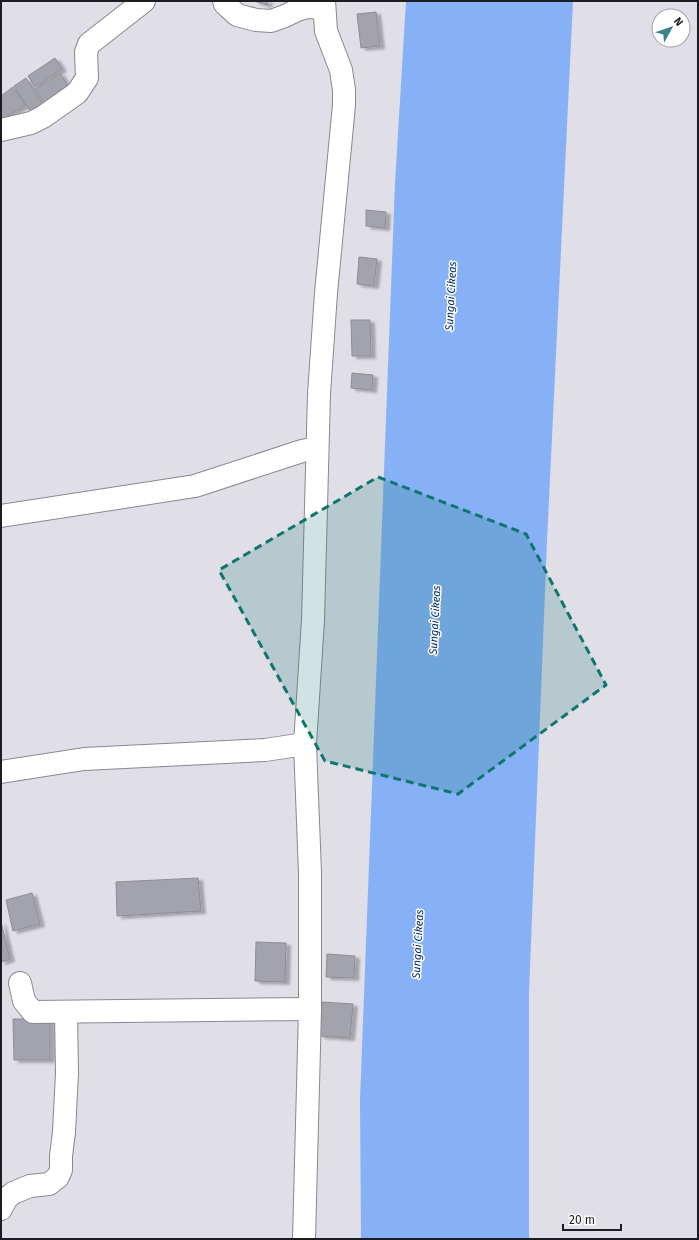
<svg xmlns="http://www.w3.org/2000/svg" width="699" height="1240" font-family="'Fira Sans',sans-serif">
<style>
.water{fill:#87b1f7}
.building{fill:#a2a3ad;stroke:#8c8d97;filter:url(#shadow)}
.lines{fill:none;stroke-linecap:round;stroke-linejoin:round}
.street-casing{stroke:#8a8790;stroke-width:24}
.street{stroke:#fff;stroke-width:22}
.marked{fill:#0f766e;fill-opacity:0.2;stroke:#0f766e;stroke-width:3;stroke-dasharray:8 5;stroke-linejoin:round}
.labels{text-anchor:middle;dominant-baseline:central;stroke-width:3;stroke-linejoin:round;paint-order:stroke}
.water-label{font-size:11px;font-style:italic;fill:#022762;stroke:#fff}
</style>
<defs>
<filter id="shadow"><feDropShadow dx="4.5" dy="2.5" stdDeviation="1" flood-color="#0004"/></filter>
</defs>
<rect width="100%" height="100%" fill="#e0dee7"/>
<polygon class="water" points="406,1 573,1 547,541 529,993 529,1239 361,1239 360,1100 395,183"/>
<g class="building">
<polygon points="254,1 268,1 267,5"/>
<polygon points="376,12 380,46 361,48 357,14"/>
<polygon points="55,58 62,69 35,87 28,76"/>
<polygon points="60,73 70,90 46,106 35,89"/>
<polygon points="26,78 46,109 34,117 14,86"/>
<polygon points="13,87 25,105 3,119 1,116 1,96"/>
<polygon points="366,210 386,212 385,228 366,226"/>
<polygon points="359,257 377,259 374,286 357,284"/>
<polygon points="351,320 370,320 371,356 352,356"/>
<polygon points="352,373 373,375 372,390 351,388"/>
<polygon points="198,878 201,911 117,916 116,882"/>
<polygon points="32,893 40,924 13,931 6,900"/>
<polygon points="1,922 10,959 1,962"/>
<polygon points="256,942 286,943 285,982 255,981"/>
<polygon points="327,954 355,956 354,978 326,977"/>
<polygon points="322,1002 353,1004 350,1038 320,1036"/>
<polygon points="13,1019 50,1019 50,1060 14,1060"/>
</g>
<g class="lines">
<defs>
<g id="street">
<polyline points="224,1 225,4 237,15 256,20 271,21 285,16 297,10 307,7 324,8"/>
<polyline points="1,130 31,123 43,117 77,93 87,78 86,52 89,44 144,1"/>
<polyline points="1,516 195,486 302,451 317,448"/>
<polyline points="1,772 84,759 265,750 305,744"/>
<polyline points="20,983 24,1001 33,1012 310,1009"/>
<polyline points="1,1209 6,1199 13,1193 30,1186 49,1184 58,1177 61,1170 61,1156 64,1132 67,1073 66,1012"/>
<polyline points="304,1239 310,1009 310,873 305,744 313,620 319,394 326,293 344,105 344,90 341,70 326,31 324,1"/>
</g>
</defs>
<use href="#street" class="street-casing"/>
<use href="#street" class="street"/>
</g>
<path class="marked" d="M378 477 526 534 606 685 458 794 325 761 219 570Z"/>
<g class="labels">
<g class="water-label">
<text transform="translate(451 296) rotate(-87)">Sungai Cikeas</text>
<text transform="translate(435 620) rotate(-87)">Sungai Cikeas</text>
<text transform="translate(418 944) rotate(-87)">Sungai Cikeas</text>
</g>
</g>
<rect width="699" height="1240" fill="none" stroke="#1d1c20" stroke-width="4"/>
<g transform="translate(671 28) rotate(50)"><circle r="19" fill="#ffffff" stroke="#a5a4a6"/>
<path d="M0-3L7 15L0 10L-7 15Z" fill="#3a8388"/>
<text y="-6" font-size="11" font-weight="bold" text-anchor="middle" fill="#1d1c20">N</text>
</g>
<path d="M563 1224v6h58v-6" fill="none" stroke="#1d1c20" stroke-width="2"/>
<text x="569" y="1224" font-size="12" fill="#1d1c20" stroke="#ffffff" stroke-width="3" paint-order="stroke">20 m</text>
</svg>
